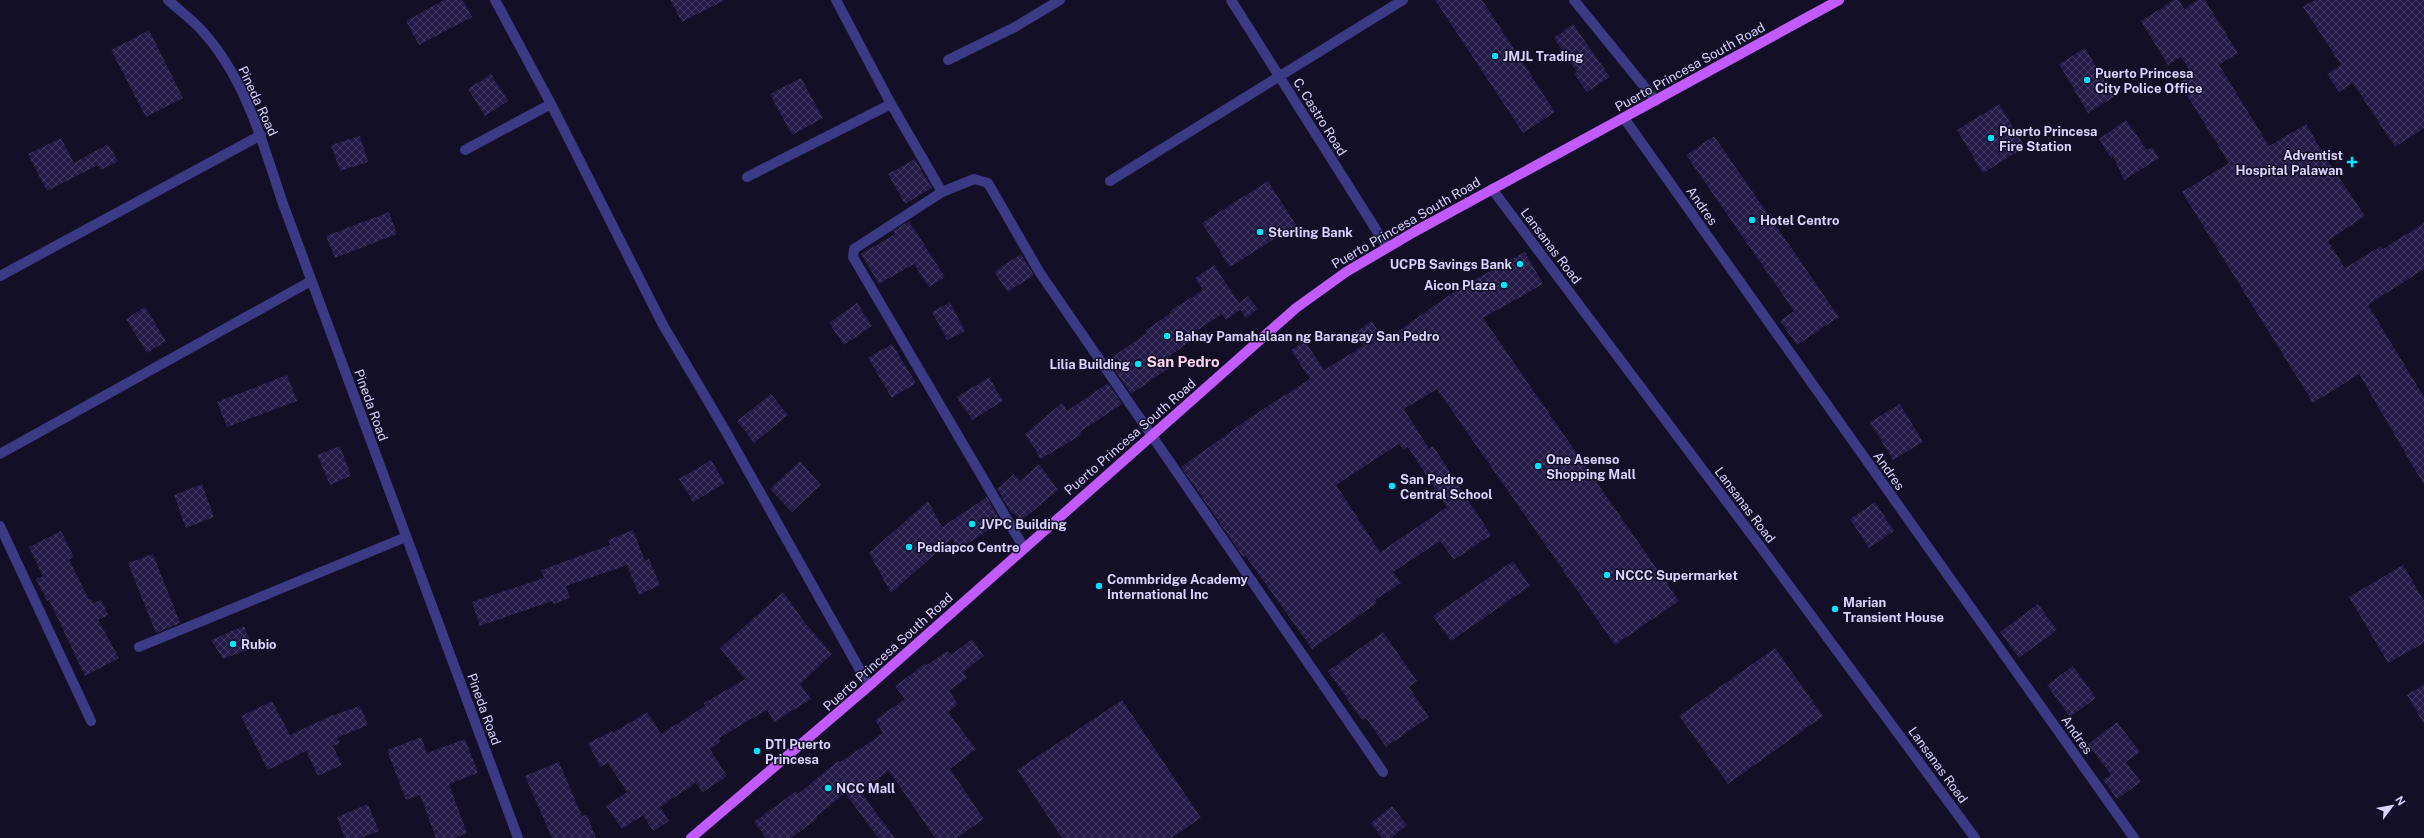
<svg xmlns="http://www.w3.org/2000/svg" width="2424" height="838" font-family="'Public Sans',sans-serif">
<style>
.building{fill:url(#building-cross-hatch);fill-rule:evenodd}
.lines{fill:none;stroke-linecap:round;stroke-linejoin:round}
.minor{stroke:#3d3a85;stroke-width:10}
.major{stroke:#c25bff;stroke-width:10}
.poi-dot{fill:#00e5ff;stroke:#130f26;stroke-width:1.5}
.labels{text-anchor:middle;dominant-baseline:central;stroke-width:3;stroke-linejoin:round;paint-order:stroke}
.poi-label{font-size:13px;font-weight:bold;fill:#d9d4ff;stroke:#130f26;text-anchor:start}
.street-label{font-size:13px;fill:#d9d4ff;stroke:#130f26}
.quarter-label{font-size:15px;font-weight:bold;fill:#ffd6f0;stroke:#130f26}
</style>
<defs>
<pattern id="building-cross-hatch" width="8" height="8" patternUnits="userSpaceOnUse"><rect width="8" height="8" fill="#241b47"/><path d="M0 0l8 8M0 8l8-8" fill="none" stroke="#433b63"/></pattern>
</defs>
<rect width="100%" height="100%" fill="#130f26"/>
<g class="building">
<polygon points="444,0 463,0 472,17 419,45 406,21"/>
<polygon points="670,0 725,0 682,22"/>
<polygon points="1435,0 1482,0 1555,112 1523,133"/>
<polygon points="2174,0 2179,0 2184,9 2198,0 2205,0 2238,53 2219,65 2269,146 2306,124 2327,160 2365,216 2328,241 2345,268 2381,246 2383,249 2424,223 2424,269 2368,305 2424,397 2424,485 2359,374 2313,403 2182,192 2229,163 2179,83 2192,74 2181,57 2168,65 2141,21"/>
<polygon points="2314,0 2424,0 2424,128 2395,147 2353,83 2339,92 2327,74 2341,65 2303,7"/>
<polygon points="1573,24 1610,77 1587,92 1574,74 1577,72 1554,38"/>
<polygon points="149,30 183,98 146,117 111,50"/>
<polygon points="2085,48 2114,97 2088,113 2059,64"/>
<polygon points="491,74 508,101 485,116 468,89"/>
<polygon points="801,78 823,118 792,135 770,94"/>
<polygon points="1999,104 2025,147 1983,173 1957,130"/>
<polygon points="2126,120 2147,150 2152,147 2159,158 2124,180 2113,156 2111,158 2099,139"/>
<polygon points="360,136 368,162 340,171 331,145"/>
<polygon points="1714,136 1839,317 1797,345 1780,321 1794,311 1686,155"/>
<polygon points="61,138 74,163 108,144 118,161 101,170 98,165 47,191 28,154"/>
<polygon points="915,159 932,188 905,204 888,174"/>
<polygon points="1268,181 1296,225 1230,267 1202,223"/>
<polygon points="389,212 397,234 335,258 326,236"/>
<polygon points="909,221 945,277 929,287 914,264 879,284 861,254 895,234 893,231"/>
<path d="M1525 252 1543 284 1483 318 1679 601 1615 645 1437 389 1404 409 1429 449 1433 446 1491 535 1454 560 1440 541 1393 572 1401 583 1375 600 1377 603 1312 649 1245 555 1243 557 1181 467 1251 417 1310 379 1291 350 1305 341 1324 370 1363 346 1354 333 1372 321 1384 341 1461 287ZM1399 444 1403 450 1408 447 1447 507 1380 552 1336 485Z"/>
<polygon points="1021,254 1034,275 1008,292 994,272"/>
<polygon points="1214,265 1239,303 1248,296 1258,309 1246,318 1240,310 1226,320 1222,314 1186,338 1189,342 1164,360 1169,368 1131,394 1108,360 1147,333 1146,330 1171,313 1170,311 1203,290 1195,278"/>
<polygon points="950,302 965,331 947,340 932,312"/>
<polygon points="857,303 872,326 844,345 829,323"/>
<polygon points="145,307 166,341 147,353 126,319"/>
<polygon points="892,344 916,383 892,398 868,358"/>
<polygon points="287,375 297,401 227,427 217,402"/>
<polygon points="989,377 1003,401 972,420 957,397"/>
<polygon points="1108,383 1122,404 1080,432 1081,435 1041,459 1025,434 1062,403 1067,411"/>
<polygon points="771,394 788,415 754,443 737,421"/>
<polygon points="1900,404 1923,442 1893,460 1870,422"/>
<polygon points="340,446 351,476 330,485 317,455"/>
<polygon points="711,460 725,483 693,502 679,479"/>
<polygon points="800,461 821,485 792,512 770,489"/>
<polygon points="1039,464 1058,490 1021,521 1014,513 1012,514 997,489 1014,474 1020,481"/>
<polygon points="202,484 214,517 186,528 174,495"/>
<polygon points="987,497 1001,522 959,549 952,539 891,593 869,553 928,501 942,527"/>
<polygon points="1875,502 1894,531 1869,548 1850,519"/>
<polygon points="633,530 645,561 649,559 660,585 639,595 627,565 566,586 570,598 554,604 552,601 480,626 472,602 544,578 541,570 610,545 608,540"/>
<polygon points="61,531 74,557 69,560 89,600 91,599 93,603 101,600 108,615 98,620 119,658 85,676 49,600 47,601 36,579 43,576 29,547"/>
<polygon points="153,554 180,623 156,633 128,563"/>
<polygon points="1513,561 1530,586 1451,641 1433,616"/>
<polygon points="2403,565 2424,601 2424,643 2388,663 2349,597"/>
<polygon points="783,592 806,624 832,654 800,684 811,699 774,722 767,710 719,738 721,742 710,749 727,776 703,792 696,783 660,807 669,821 653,831 643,815 622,829 606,806 627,792 608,763 600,767 588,743 612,731 613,733 647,712 661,734 705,706 704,703 745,679 720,648"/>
<polygon points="2038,604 2057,630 2019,658 2000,632"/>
<polygon points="244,626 253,648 223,659 211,640"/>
<polygon points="1383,632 1417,681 1409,687 1429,717 1386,747 1366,718 1362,720 1328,671"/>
<polygon points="972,639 984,656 963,672 967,678 949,691 958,704 948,712 976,749 950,769 984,819 957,838 935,838 889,771 860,791 895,838 878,838 845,793 816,817 817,819 791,838 766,838 754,822 796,791 798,794 838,761 840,762 883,733 875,720 905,699 895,686 926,663 927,665 947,651 951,655"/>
<polygon points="1775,648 1823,716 1728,784 1679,716"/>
<polygon points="2073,666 2096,698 2070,717 2047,685"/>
<polygon points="2424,684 2424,724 2407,695"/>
<polygon points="1122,700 1201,818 1171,838 1062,838 1017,770"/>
<polygon points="272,701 290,735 328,717 360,706 368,725 337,738 340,743 333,746 342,765 318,776 306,751 268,770 241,716"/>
<polygon points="2117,722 2140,752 2126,762 2141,782 2117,799 2103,780 2111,775 2088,744"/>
<polygon points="421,737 427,753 465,739 478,773 449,784 467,833 455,838 436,838 420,795 406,800 387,750"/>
<polygon points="559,762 582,816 587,815 596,838 552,838 525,776"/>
<polygon points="368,804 379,831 360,838 345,838 337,817"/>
<polygon points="1392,806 1407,825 1391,838 1382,838 1371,823"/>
</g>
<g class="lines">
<g class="minor">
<path d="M168 0C180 11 194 21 204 33 245 79 263 143 282 201L518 838"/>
<polyline points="495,0 551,104 663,325 725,430 869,686"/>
<polyline points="836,0 891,104 942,192"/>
<polyline points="1231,0 1387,247"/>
<polyline points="1574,0 1656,101"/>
<polyline points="948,60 1015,27 1060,0"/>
<polyline points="1624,118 2134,838"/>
<polyline points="465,150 551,104"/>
<polyline points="747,177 891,104"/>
<polyline points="1110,181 1403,0"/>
<polyline points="1492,189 1760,546 1975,838"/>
<polyline points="0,276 261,135"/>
<polyline points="0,454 311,281"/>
<polyline points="0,526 91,721"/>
<polyline points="1024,548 853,257 854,249 942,192 974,179 988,183 1040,273 1383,772"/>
<polyline points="139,647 406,537"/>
</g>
<polyline class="major" points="691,838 869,686 1296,308 1346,272 1414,232 1839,0"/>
</g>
<g class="poi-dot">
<circle cx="1495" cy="56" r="4"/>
<circle cx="2087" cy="80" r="4"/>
<circle cx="1991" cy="138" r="4"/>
<path d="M2350 156h4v4h4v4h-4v4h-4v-4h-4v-4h4z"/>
<circle cx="1752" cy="220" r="4"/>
<circle cx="1260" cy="232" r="4"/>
<circle cx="1520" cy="264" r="4"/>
<circle cx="1504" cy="285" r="4"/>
<circle cx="1167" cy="336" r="4"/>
<circle cx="1138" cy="364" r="4"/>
<circle cx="1538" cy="466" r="4"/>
<circle cx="1392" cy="486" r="4"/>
<circle cx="972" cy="524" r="4"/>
<circle cx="909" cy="547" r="4"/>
<circle cx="1607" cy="575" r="4"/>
<circle cx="1099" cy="586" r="4"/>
<circle cx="1835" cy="609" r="4"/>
<circle cx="233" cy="644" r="4"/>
<circle cx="757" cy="751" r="4"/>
<circle cx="828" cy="788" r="4"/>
</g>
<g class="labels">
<g class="poi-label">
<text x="1503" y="56">JMJL Trading</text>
<text x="2095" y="73">Puerto Princesa<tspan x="2095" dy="15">City Police Office</tspan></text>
<text x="1999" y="131">Puerto Princesa<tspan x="1999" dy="15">Fire Station</tspan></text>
<text x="2343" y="155" text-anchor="end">Adventist<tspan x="2343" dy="15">Hospital Palawan</tspan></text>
<text x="1760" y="220">Hotel Centro</text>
<text x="1268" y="232">Sterling Bank</text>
<text x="1512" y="264" text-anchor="end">UCPB Savings Bank</text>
<text x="1496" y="285" text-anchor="end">Aicon Plaza</text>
<text x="1175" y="336">Bahay Pamahalaan ng Barangay San Pedro</text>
<text x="1130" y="364" text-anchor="end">Lilia Building</text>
<text x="1546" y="459">One Asenso<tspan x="1546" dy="15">Shopping Mall</tspan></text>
<text x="1400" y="479">San Pedro<tspan x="1400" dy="15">Central School</tspan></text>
<text x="980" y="524">JVPC Building</text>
<text x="917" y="547">Pediapco Centre</text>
<text x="1615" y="575">NCCC Supermarket</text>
<text x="1107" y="579">Commbridge Academy<tspan x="1107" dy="15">International Inc</tspan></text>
<text x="1843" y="602">Marian<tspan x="1843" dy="15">Transient House</tspan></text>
<text x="241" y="644">Rubio</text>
<text x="765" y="744">DTI Puerto<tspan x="765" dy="15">Princesa</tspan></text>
<text x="836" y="788">NCC Mall</text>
</g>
<g class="street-label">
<text transform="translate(1690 67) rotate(-29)">Puerto Princesa South Road</text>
<text transform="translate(258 101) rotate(65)">Pineda Road</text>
<text transform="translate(1320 117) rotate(58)">C. Castro Road</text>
<text transform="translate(1702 206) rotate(55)">Andres</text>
<text transform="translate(1406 223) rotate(-30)">Puerto Princesa South Road</text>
<text transform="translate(1551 246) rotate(53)">Lansanas Road</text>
<text transform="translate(371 405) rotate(70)">Pineda Road</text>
<text transform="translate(1130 437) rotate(-41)">Puerto Princesa South Road</text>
<text transform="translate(1889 471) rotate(55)">Andres</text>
<text transform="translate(1745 505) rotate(53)">Lansanas Road</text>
<text transform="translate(888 652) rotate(-42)">Puerto Princesa South Road</text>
<text transform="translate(484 709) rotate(70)">Pineda Road</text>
<text transform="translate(2077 735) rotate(55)">Andres</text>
<text transform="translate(1938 765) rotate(54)">Lansanas Road</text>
</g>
<g class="quarter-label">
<text x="1183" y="361">San Pedro</text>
</g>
</g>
<g transform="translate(2392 806) rotate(58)" stroke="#130f26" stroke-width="3" paint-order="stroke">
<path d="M0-3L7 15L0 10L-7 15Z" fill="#d9d4ff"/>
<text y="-6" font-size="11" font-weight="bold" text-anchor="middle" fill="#d9d4ff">N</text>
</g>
</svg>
